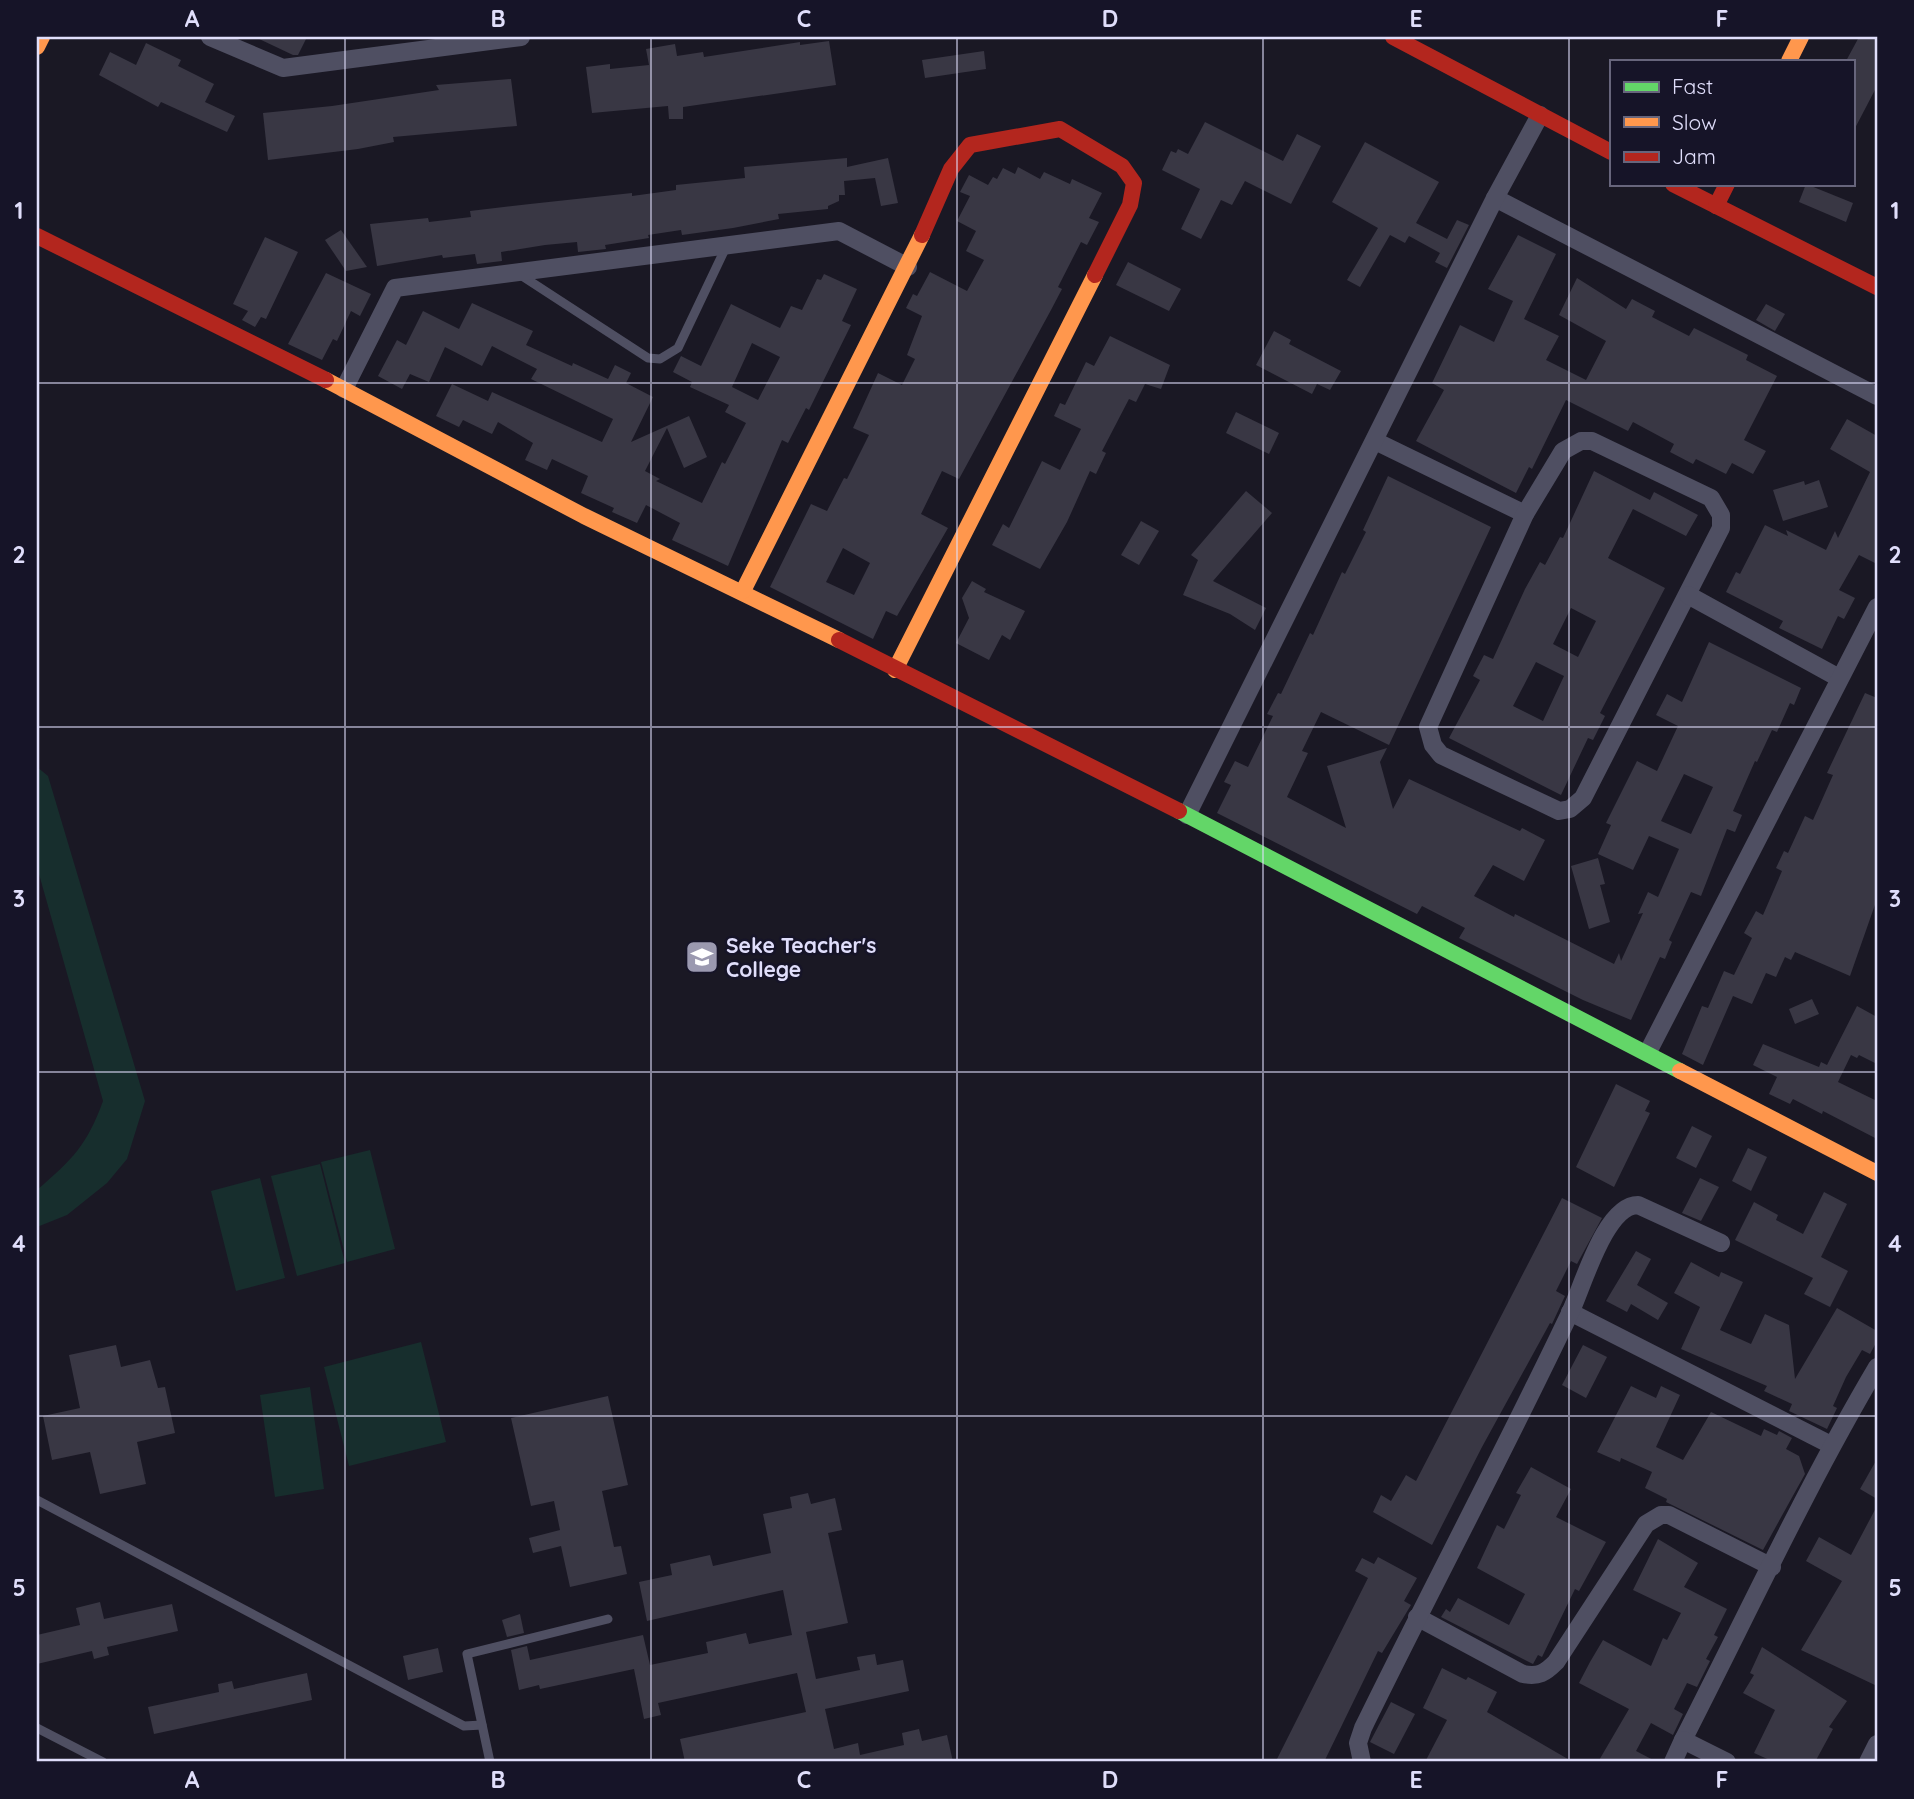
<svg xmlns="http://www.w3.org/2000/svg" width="1914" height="1799" font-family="Quicksand,sans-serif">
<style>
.green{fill:#172e2d}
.building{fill:#393744;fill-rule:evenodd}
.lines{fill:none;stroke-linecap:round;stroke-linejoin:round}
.lane{stroke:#4f4f62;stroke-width:9}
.street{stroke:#4f4f62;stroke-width:18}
.fast{stroke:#63d668;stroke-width:16}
.slow{stroke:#ff974d;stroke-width:16}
.jam{stroke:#b3261e;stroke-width:16}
.grid{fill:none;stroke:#e0defb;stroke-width:2;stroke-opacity:0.55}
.labels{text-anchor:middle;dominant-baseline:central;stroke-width:5;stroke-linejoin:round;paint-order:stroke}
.poi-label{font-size:21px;font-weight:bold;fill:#e0defb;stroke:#161428;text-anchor:start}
.neatline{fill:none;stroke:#e0defb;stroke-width:2.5}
.grid-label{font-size:23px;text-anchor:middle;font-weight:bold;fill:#e0defb}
</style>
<rect width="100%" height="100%" fill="#1a1824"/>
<g class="green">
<path d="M37 767 48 776 145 1101 127 1159 107 1183 67 1215 37 1227V1190C73 1159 87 1145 103 1101L37 867Z"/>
<polygon points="370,1150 395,1249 347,1262 321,1162"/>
<polygon points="320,1164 345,1263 297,1276 271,1176"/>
<polygon points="260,1178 285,1278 236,1291 211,1191"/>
<polygon points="421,1342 446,1442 349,1466 324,1367"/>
<polygon points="310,1387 324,1489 275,1497 260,1395"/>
</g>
<g class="building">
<polygon points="255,37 307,37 298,55 293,55"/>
<polygon points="1859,37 1877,37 1877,86 1853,132 1853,61 1846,61"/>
<polygon points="829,41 836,85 683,107 683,119 669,119 668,106 592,113 586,67 610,64 610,69 649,65 646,49 675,44 677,56 703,52 704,57 800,42 800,45"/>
<polygon points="146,43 181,60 178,66 214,84 205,102 235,116 227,132 161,102 158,107 99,75 110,52 136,65"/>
<polygon points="984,51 986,69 925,78 922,60"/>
<polygon points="511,79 517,126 393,137 394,142 358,149 268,160 263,113 332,106 439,90 436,85"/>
<polygon points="1205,122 1283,161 1297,134 1321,146 1291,204 1245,181 1232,205 1221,200 1201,239 1181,229 1200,189 1162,170 1171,151 1176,153 1178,149 1188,154"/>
<polygon points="1365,142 1439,182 1416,223 1447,239 1457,220 1469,225 1447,268 1435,262 1440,253 1409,236 1405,243 1390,235 1360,287 1347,280 1378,228 1332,202"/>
<polygon points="847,158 847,167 888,158 898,203 881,206 875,178 844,181 845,195 839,195 839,201 828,206 828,209 778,214 779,219 733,228 682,235 681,230 648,235 649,238 605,245 606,249 578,252 577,242 545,245 501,252 502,261 477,264 475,254 443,258 442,255 377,266 370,224 428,218 429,222 471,217 470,211 530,204 632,193 632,196 676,190 676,185 745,178 744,167"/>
<path d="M1018 167 1040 179 1044 172 1070 184 1072 179 1102 193 1089 218 1099 222 1087 245 1081 242 1058 287 1062 289 1051 310 959 479 942 471 921 514 948 528 897 616 886 611 873 639 770 587 811 504 827 511 844 478 847 479 869 435 853 428 878 373 902 385 915 359 907 355 922 316 906 308 913 294 917 296 930 272 967 291 984 260 966 251 976 231 957 221 970 196 960 192 969 175 988 185 993 177 997 179 1003 168 1015 174ZM843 548 870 563 854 595 826 582Z"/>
<polygon points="1806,184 1853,203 1846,222 1799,202"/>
<polygon points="341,230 367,267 346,271 325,240"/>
<polygon points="1518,235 1556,254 1524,319 1559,336 1546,360 1586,380 1606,341 1559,315 1577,278 1626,309 1632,299 1655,311 1652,317 1689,336 1694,328 1748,355 1746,360 1777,376 1744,440 1766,451 1753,474 1732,463 1726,474 1696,459 1693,464 1670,452 1674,444 1633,422 1628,431 1566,400 1532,469 1529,467 1516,493 1416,441 1444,390 1432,383 1460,325 1494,342 1513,301 1488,289"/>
<polygon points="265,237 298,252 266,319 261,317 255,327 242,320 248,311 233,304"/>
<polygon points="1128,262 1181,289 1169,311 1116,285"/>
<polygon points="326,273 371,294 360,316 351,311 337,341 333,339 322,360 288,344"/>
<path d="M824 274 857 289 842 321 851 325 809 410 806 408 788 443 782 440 728 566 672 540 680 523 646 505 637 523 612 512 614 508 581 493 588 476 552 459 547 470 525 460 533 443 498 422 492 434 463 420 459 427 436 416 452 384 488 401 492 392 602 442 613 419 531 379 537 369 492 346 482 366 445 347 429 382 410 374 402 389 378 376 397 340 406 345 423 311 459 329 472 303 533 331 526 345 572 366 573 363 608 379 615 365 631 373 626 383 653 397 631 442 689 416 707 457 684 468 667 428 645 471 660 479 656 481 702 503 722 462 725 464 746 423 725 412 729 405 690 387 692 382 673 372 681 356 701 366 731 304 780 328 791 306 802 310 817 279 821 280ZM752 343 780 357 758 400 732 387Z"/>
<polygon points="1766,304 1785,314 1775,331 1756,320"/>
<polygon points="1274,331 1291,340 1289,344 1341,371 1330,390 1317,384 1312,394 1256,365"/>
<polygon points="1110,336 1170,365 1161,389 1145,384 1136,402 1129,399 1102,451 1106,453 1096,474 1090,471 1067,522 1040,569 992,545 1003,524 1009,528 1042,461 1060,470 1081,429 1054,416 1060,403 1065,405 1086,362 1094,366"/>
<polygon points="1236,412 1279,433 1269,454 1226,433"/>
<polygon points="1847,419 1877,436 1877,564 1859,555 1839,590 1855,598 1844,619 1838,616 1822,649 1779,628 1783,621 1726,592 1736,572 1740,574 1765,525 1788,536 1786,530 1826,550 1835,531 1838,538 1870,472 1830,449"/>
<path d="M1594 471 1650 500 1654 492 1698 515 1686 536 1633 509 1608 558 1665 588 1600 713 1605 716 1593 740 1588 738 1561 795 1449 738 1480 680 1473 676 1484 655 1493 659 1525 589 1540 562 1545 565 1560 537 1563 538ZM1571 608 1596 621 1578 657 1553 644ZM1536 662 1564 676 1543 721 1513 706Z"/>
<path d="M1388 476 1491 527 1389 745 1321 712 1302 751 1308 753 1287 797 1346 828 1327 766 1387 748 1380 762 1393 809 1409 779 1520 831 1522 828 1545 840 1524 881 1493 865 1474 896 1514 917 1515 914 1614 964 1619 953 1621 961 1643 913 1638 914 1648 892 1658 897 1679 849 1649 836 1633 870 1598 854 1611 825 1606 823 1637 761 1657 771 1678 726 1656 715 1667 694 1682 702 1709 642 1801 688 1794 705 1790 703 1777 732 1772 730 1757 762 1755 761 1733 811 1742 815 1735 832 1727 829 1701 896 1691 892 1669 940 1672 942 1665 959 1660 957 1631 1020 1583 1000 1459 938 1465 928 1422 906 1417 914 1217 813 1231 785 1224 782 1235 761 1248 767 1273 716 1267 714 1278 693 1281 694 1310 633 1313 635 1342 572 1345 574 1366 532 1363 530ZM1684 774 1713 787 1691 834 1661 821Z"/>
<polygon points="1819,480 1828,507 1783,521 1773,490 1804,481 1805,485"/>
<polygon points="1246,491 1272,513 1213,581 1266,608 1255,630 1230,614 1183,595 1198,560 1191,555"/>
<polygon points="1141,521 1159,531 1139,565 1121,555"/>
<polygon points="972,581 986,589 984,592 1025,611 1010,640 1002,635 989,660 956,643 969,618 962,598"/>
<polygon points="1865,693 1877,698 1877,899 1850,976 1795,952 1791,960 1785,957 1776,977 1766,973 1752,1004 1733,996 1703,1065 1682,1054 1702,1006 1708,1008 1724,971 1734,975 1752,938 1744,933 1756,911 1763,915 1782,871 1776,868 1784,851 1788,853 1805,816 1813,820 1833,775 1827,773"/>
<polygon points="1598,858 1605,884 1600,885 1610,922 1589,929 1571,866"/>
<polygon points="1812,999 1819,1014 1795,1024 1789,1009"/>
<polygon points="1857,1006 1877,1017 1877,1064 1859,1055 1857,1058 1851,1055 1838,1082 1877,1101 1877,1139 1823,1111 1822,1114 1793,1099 1790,1104 1769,1094 1777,1077 1753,1065 1763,1044 1819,1067 1821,1062 1827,1065"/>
<polygon points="1616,1084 1650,1101 1645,1111 1650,1113 1614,1187 1576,1167"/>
<polygon points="1692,1126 1712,1136 1696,1168 1676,1158"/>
<polygon points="1748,1148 1767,1157 1751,1191 1732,1181"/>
<polygon points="1700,1178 1719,1187 1701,1221 1682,1213"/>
<polygon points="1824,1192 1847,1204 1821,1257 1848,1271 1830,1307 1804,1294 1813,1278 1735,1240 1754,1202 1778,1215 1776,1220 1803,1234"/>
<polygon points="1562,1198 1602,1218 1577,1264 1571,1261 1556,1291 1565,1296 1552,1324 1550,1323 1482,1447 1432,1545 1373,1512 1381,1495 1391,1501 1406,1475 1416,1481"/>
<polygon points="1636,1251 1651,1259 1637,1285 1668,1303 1658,1320 1631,1304 1627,1312 1606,1301"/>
<polygon points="1691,1262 1719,1277 1721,1272 1743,1282 1720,1330 1751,1344 1765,1314 1789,1325 1795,1379 1837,1308 1877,1331 1877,1341 1870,1354 1862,1350 1846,1377 1833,1406 1837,1408 1827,1429 1789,1411 1792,1404 1764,1391 1767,1386 1681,1349 1700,1307 1674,1293"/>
<polygon points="116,1345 121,1367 150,1360 158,1388 165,1387 175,1433 137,1442 146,1484 100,1494 90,1452 52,1460 43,1416 80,1408 69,1355"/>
<polygon points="1583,1345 1607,1357 1586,1398 1562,1385"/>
<polygon points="1631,1386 1656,1398 1661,1386 1680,1395 1656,1447 1683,1460 1711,1412 1761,1436 1764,1429 1777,1435 1779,1431 1792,1438 1786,1449 1799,1456 1805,1474 1763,1550 1666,1502 1667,1499 1645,1488 1652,1472 1621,1458 1620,1462 1597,1452"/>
<polygon points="608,1396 628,1485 602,1491 614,1547 621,1546 627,1574 570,1587 561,1546 533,1553 529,1538 560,1530 554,1501 531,1506 511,1418"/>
<polygon points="1877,1459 1877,1499 1860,1489"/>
<polygon points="1531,1467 1571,1489 1556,1517 1606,1542 1579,1591 1575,1589 1542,1657 1538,1655 1533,1664 1441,1617 1446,1609 1450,1612 1458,1598 1509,1625 1525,1594 1477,1568 1497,1525 1504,1529 1521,1495 1516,1493"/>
<polygon points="808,1493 811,1504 835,1498 842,1530 828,1533 848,1623 806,1632 816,1679 860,1670 857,1657 875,1654 877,1665 903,1660 909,1691 825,1709 834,1749 858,1743 860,1755 904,1745 902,1733 919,1729 922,1741 947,1735 953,1762 685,1762 680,1739 806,1712 797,1673 658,1703 661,1715 644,1719 634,1669 540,1689 539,1685 519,1690 511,1650 527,1646 530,1660 643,1635 650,1665 708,1653 706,1642 746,1633 749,1644 792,1635 783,1590 647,1621 639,1582 672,1575 670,1564 710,1555 713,1566 771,1553 763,1514 792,1508 790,1497"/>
<polygon points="1877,1506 1877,1686 1801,1650 1842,1581 1806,1561 1819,1537 1851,1555"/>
<polygon points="1658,1539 1698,1563 1684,1587 1727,1609 1714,1635 1718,1637 1706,1659 1710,1661 1697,1687 1687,1683 1674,1709 1683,1714 1673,1735 1651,1723 1636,1751 1657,1762 1598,1762 1629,1709 1579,1683 1590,1662 1603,1640 1651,1666 1663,1638 1667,1640 1681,1613 1633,1590"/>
<polygon points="1378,1557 1417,1578 1404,1601 1411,1605 1382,1653 1378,1651 1324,1762 1285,1762 1277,1759 1368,1578 1355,1571 1362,1558 1374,1564"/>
<polygon points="100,1602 104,1619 172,1604 178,1631 107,1647 109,1655 94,1659 92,1651 37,1664 37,1635 80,1625 76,1608"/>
<polygon points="520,1614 524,1633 507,1637 502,1620"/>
<polygon points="1762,1647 1847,1701 1829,1727 1833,1729 1815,1762 1774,1762 1754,1753 1775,1710 1743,1693 1754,1675 1750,1673"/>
<polygon points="438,1648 443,1672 408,1680 403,1656"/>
<polygon points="1442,1668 1466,1680 1468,1677 1497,1692 1487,1712 1573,1762 1425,1762 1447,1720 1423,1708"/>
<polygon points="307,1673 312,1700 154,1734 148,1707 219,1692 218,1684 232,1681 234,1689"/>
<polygon points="1391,1702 1415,1714 1394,1754 1370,1742"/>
</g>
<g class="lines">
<g class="lane">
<polyline points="519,274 648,358 660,359 678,348 726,247"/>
<polyline points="37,1500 464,1726 482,1725"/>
<polyline points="37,1728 103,1762"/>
<polyline points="490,1762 467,1654 608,1619"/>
</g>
<g class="street">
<polyline points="210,37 283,68 521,37"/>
<polyline points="1495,198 1877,396"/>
<polyline points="344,389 395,288 839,231 908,267"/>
<polyline points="1375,441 1525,514"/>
<polygon points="1581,441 1592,441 1711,498 1721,515 1721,528 1583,798 1570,809 1559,811 1441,755 1433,745 1428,727 1525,514 1563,451"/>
<polyline points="1688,595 1839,678"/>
<polyline points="1187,815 1495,198 1540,115"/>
<polyline points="1648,1052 1877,607"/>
<polyline points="1570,1312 1831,1445"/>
<path d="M1417 1617 1523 1674C1539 1677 1545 1673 1556 1662L1646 1524 1661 1515H1669L1772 1567"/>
<path d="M1683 1740C1747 1615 1806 1487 1877 1367"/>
<path d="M1362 1762 1358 1743 1363 1728C1431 1589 1504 1452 1570 1313 1583 1286 1605 1205 1638 1205L1721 1243"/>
<polyline points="1673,1762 1683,1740 1727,1762"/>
<polyline points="1868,1762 1877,1744"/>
</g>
<polyline class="fast" points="1179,811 1680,1071"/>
<g class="slow">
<polyline points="37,47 42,37"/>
<polyline points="1789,61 1801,37"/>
<polyline points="326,380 584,516 839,640"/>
<polyline points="743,591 922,235"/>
<polyline points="895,670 1095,275"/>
<polyline points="1680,1071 1877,1173"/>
</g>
<g class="jam">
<polyline points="1393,37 1611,152"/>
<polyline points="1673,184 1877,287"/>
<polyline points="1716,206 1727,184"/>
<polyline points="922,235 951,169 970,145 1060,129 1122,166 1134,183 1130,205 1095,275"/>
<polyline points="37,236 326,380"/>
<polyline points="839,640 1179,811"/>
</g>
</g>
<path class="grid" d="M345 37V1762M651 37V1762M957 37V1762M1263 37V1762M1569 37V1762M37 383H1877M37 727H1877M37 1072H1877M37 1416H1877"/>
<defs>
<symbol id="university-square" viewBox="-11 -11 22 22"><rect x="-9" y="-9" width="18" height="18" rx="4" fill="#9b99b0" stroke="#161428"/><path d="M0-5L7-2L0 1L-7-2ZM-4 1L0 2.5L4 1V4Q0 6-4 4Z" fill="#fff"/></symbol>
</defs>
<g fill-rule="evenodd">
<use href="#university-square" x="683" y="938" width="38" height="38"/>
</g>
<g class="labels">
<g class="poi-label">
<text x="726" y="945">Seke Teacher's<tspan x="726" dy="24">College</tspan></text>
</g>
</g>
<rect width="1914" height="1799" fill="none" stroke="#161428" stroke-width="77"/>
<rect x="1610" y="60" width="245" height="126" fill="#161428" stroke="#67657c" stroke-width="2"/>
<rect x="1624" y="82" width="35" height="10" fill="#63d668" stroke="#67657c" stroke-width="2"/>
<text x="1672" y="94" font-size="21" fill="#e0defb">Fast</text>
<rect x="1624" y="117" width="35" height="10" fill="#ff974d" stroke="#67657c" stroke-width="2"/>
<text x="1672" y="130" font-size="21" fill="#e0defb">Slow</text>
<rect x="1624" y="152" width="35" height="10" fill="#b3261e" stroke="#67657c" stroke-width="2"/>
<text x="1672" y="164" font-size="21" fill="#e0defb">Jam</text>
<rect x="38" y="38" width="1838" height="1722" class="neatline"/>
<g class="grid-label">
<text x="192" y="27">A</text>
<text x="498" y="27">B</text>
<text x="804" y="27">C</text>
<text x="1110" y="27">D</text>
<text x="1416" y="27">E</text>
<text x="1722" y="27">F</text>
<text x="19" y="219">1</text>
<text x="1895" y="219">1</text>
<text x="19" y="563">2</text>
<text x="1895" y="563">2</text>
<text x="19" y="907">3</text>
<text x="1895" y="907">3</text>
<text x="19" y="1252">4</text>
<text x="1895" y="1252">4</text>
<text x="19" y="1596">5</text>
<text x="1895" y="1596">5</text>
<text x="192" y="1788">A</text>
<text x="498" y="1788">B</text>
<text x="804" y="1788">C</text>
<text x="1110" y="1788">D</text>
<text x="1416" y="1788">E</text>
<text x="1722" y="1788">F</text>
</g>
</svg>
